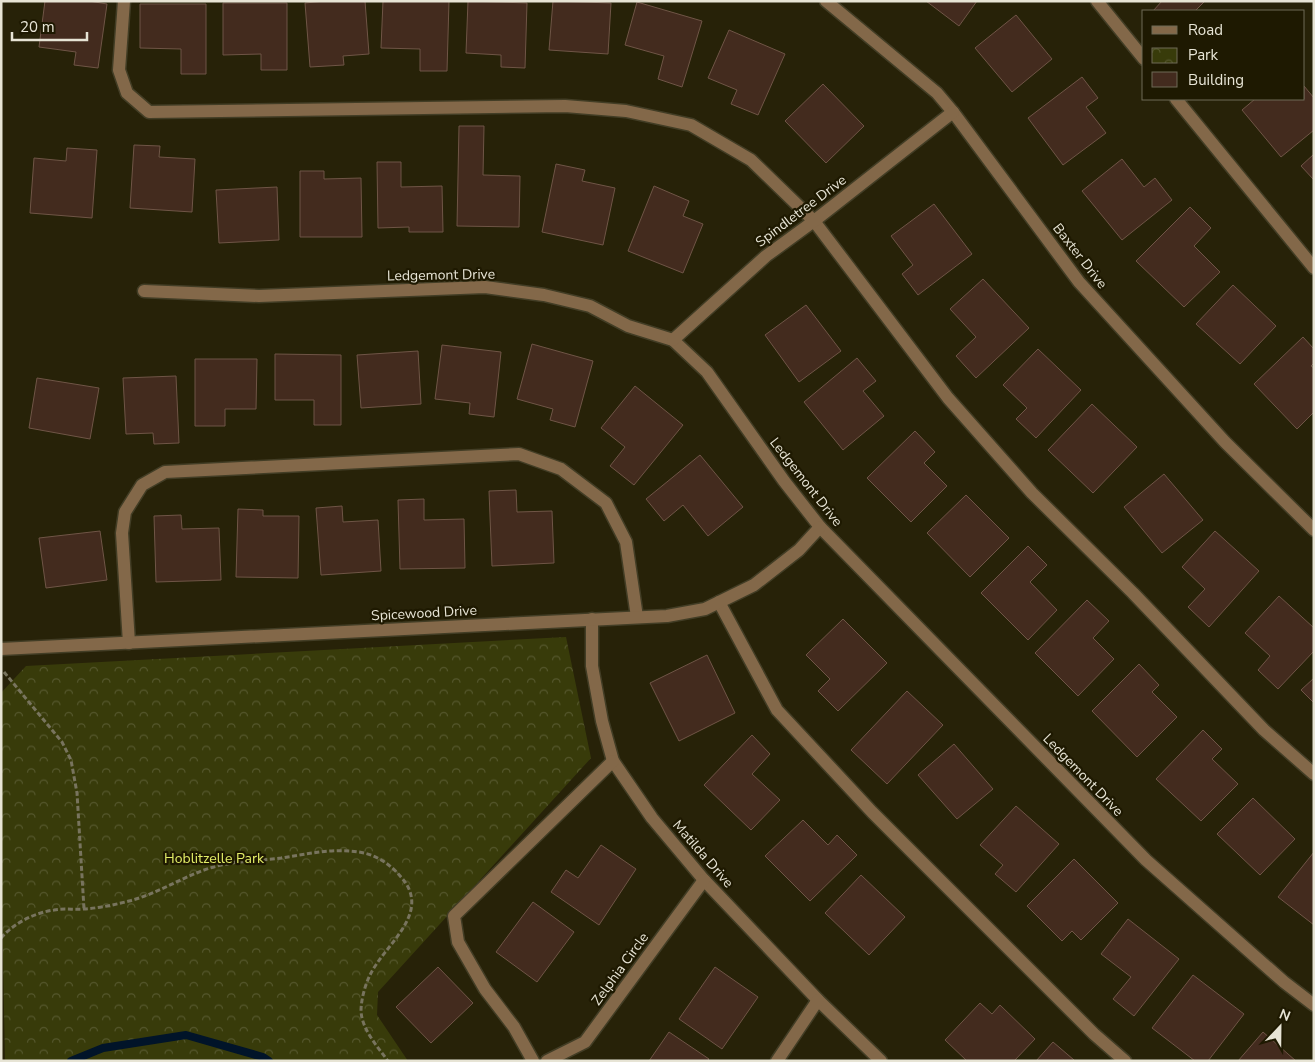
<svg xmlns="http://www.w3.org/2000/svg" width="1315" height="1062" font-family="'Nunito Sans',sans-serif">
<style>
.park{fill:url(#park-crowns)}
.lines{fill:none;stroke-linecap:round;stroke-linejoin:round}
.stream{stroke:#011429;stroke-width:8}
.building{fill:#432b1e;stroke:#6f5546}
.minor-casing{stroke:#423d25;stroke-width:15}
.path{stroke:#78745e;stroke-width:3;stroke-dasharray:5 2.5;stroke-linecap:butt}
.minor{stroke:#836849;stroke-width:12}
.labels{text-anchor:middle;dominant-baseline:central;stroke-width:4.5;stroke-linejoin:round;paint-order:stroke}
.street-label{font-size:14px;fill:#e7e4d5;stroke:#1e1901}
.park-label{font-size:14px;fill:#e3ed67;stroke:#1e1901}
</style>
<defs>
<pattern id="park-crowns" width="20" height="18" patternUnits="userSpaceOnUse" patternTransform="scale(1.25)"><rect width="20" height="18" fill="#383b0a"/><path d="M2 6a3 3 0 1 1 6 0M12 15a3 3 0 1 1 6 0" fill="none" stroke="#55572d"/></pattern>
</defs>
<rect width="100%" height="100%" fill="#272208"/>
<polygon class="park" points="566,637 591,758 378,992 377,1015 408,1061 5,1061 1,852 1,693 26,666"/>
<g class="lines">
<polyline class="stream" points="71,1061 103,1048 186,1035 263,1057 269,1061"/>
</g>
<g class="building">
<polygon points="45,1 89,1 107,4 98,68 74,65 76,52 39,47"/>
<polygon points="325,1 365,1 369,54 343,56 344,65 310,67 305,3"/>
<polygon points="383,1 449,1 447,71 420,71 420,49 381,48"/>
<polygon points="468,1 527,3 525,68 501,67 501,55 466,53"/>
<polygon points="553,1 611,3 608,54 549,50"/>
<polygon points="926,1 977,1 959,26"/>
<polygon points="1162,1 1205,1 1195,11 1153,11"/>
<polygon points="637,2 702,21 682,87 658,79 664,56 625,45"/>
<polygon points="223,3 287,3 287,70 261,70 261,54 223,55"/>
<polygon points="140,4 206,4 206,74 181,74 181,49 140,48"/>
<polygon points="1016,15 1052,59 1012,92 975,48"/>
<polygon points="729,30 785,54 758,115 731,104 737,90 708,78"/>
<polygon points="1082,77 1098,98 1086,107 1106,133 1063,165 1028,118"/>
<polygon points="823,84 864,126 826,163 785,121"/>
<polygon points="1304,86 1314,98 1314,130 1281,157 1242,110 1255,99 1304,99"/>
<polygon points="459,126 484,126 483,175 520,176 519,227 457,226"/>
<polygon points="134,145 160,146 159,157 195,159 192,212 130,208"/>
<polygon points="67,148 97,150 92,218 30,213 34,158 66,161"/>
<polygon points="1314,154 1314,180 1301,166"/>
<polygon points="1122,159 1144,187 1155,178 1172,200 1122,240 1082,191"/>
<polygon points="377,162 401,162 401,187 442,186 443,232 409,232 409,227 378,228"/>
<polygon points="556,164 585,170 582,181 615,188 603,245 542,232"/>
<polygon points="300,171 324,171 324,179 361,178 362,237 300,237"/>
<polygon points="654,186 689,201 683,216 703,224 683,273 628,251"/>
<polygon points="277,187 279,240 219,243 216,190"/>
<polygon points="934,204 972,254 918,295 902,274 913,265 891,236"/>
<polygon points="1190,207 1211,228 1194,246 1220,272 1184,307 1136,261"/>
<polygon points="983,279 1029,328 976,378 956,356 976,337 950,309"/>
<polygon points="1233,285 1276,326 1240,364 1196,324"/>
<polygon points="806,305 841,351 799,382 765,335"/>
<polygon points="1303,337 1314,349 1314,363 1311,366 1314,368 1314,412 1297,429 1254,384"/>
<polygon points="532,344 593,361 575,427 550,420 553,409 517,399"/>
<polygon points="442,345 501,352 494,417 469,414 470,403 435,399"/>
<polygon points="1038,349 1081,390 1036,438 1016,419 1027,408 1003,385"/>
<polygon points="418,351 421,404 361,408 357,355"/>
<polygon points="275,354 341,355 341,425 314,425 314,400 275,400"/>
<polygon points="857,358 876,381 863,391 884,416 843,450 804,402"/>
<polygon points="195,359 257,359 256,409 225,409 225,426 195,426"/>
<polygon points="176,376 179,443 154,444 153,433 126,434 123,378"/>
<polygon points="37,378 99,388 90,439 29,428"/>
<polygon points="635,386 683,425 634,485 610,466 625,447 601,428"/>
<polygon points="1092,404 1137,447 1093,493 1048,450"/>
<polygon points="915,431 935,452 924,463 947,486 911,522 867,478"/>
<polygon points="700,455 743,507 708,536 683,505 664,521 646,499"/>
<polygon points="1164,474 1203,520 1162,553 1124,507"/>
<polygon points="516,490 517,512 552,511 554,563 492,566 489,491"/>
<polygon points="966,495 1009,538 970,577 927,533"/>
<polygon points="424,499 424,520 464,519 465,568 400,569 398,500"/>
<polygon points="342,506 343,522 378,520 381,571 321,575 316,508"/>
<polygon points="238,509 263,510 263,516 299,516 298,578 236,577"/>
<polygon points="181,515 182,529 219,528 221,580 156,582 154,516"/>
<polygon points="100,531 107,580 46,588 39,538"/>
<polygon points="1215,531 1259,571 1209,627 1188,607 1205,589 1182,567"/>
<polygon points="1028,546 1047,565 1030,582 1057,610 1028,640 981,593"/>
<polygon points="1279,596 1314,628 1314,651 1278,689 1258,670 1270,656 1245,633"/>
<polygon points="1087,600 1109,621 1093,638 1114,659 1078,696 1035,653"/>
<polygon points="843,619 887,663 838,711 818,691 830,679 806,655"/>
<polygon points="707,655 735,713 679,741 650,683"/>
<polygon points="1139,664 1159,685 1152,692 1177,717 1137,757 1092,711"/>
<polygon points="1314,678 1314,703 1301,690"/>
<polygon points="907,691 943,725 887,784 851,750"/>
<polygon points="1203,730 1222,749 1212,759 1238,784 1201,821 1156,779"/>
<polygon points="752,735 770,754 752,774 780,800 751,830 704,785"/>
<polygon points="954,744 993,789 957,819 918,775"/>
<polygon points="1253,798 1295,839 1260,875 1217,834"/>
<polygon points="1016,806 1059,844 1016,892 995,874 1003,865 980,845"/>
<polygon points="803,820 828,845 837,835 857,855 810,901 765,856"/>
<polygon points="601,845 636,869 599,925 551,892 566,870 578,878"/>
<polygon points="1314,852 1314,925 1278,897"/>
<polygon points="1074,859 1118,903 1081,940 1072,931 1062,941 1027,906"/>
<polygon points="861,875 905,917 869,955 825,913"/>
<polygon points="533,902 574,932 537,982 496,952"/>
<polygon points="1128,919 1179,959 1134,1016 1113,999 1131,977 1101,954"/>
<polygon points="438,967 473,1003 431,1043 396,1007"/>
<polygon points="715,967 758,997 722,1049 679,1019"/>
<polygon points="1193,975 1244,1014 1208,1061 1195,1061 1152,1028"/>
<polygon points="980,1003 992,1014 1000,1005 1035,1039 1014,1061 967,1061 945,1040"/>
<polygon points="669,1032 709,1059 707,1061 649,1061"/>
<polygon points="1263,1032 1296,1061 1238,1061"/>
<polygon points="1053,1042 1074,1060 1073,1061 1036,1061"/>
</g>
<g class="lines">
<defs>
<g id="minor">
<polyline points="124,1 119,70 127,93 149,112 565,106 626,111 691,125 751,160 814,221 948,398 1032,493 1133,593 1264,730 1314,774"/>
<polyline points="826,1 937,93 953,112 1079,282 1225,442 1314,530"/>
<polyline points="1097,1 1144,59"/>
<polyline points="1176,99 1314,268"/>
<polyline points="144,291 259,296 485,287 544,295 590,306 628,326 673,340 707,372 784,481 820,527 1146,860 1284,982 1314,1005"/>
<polyline points="673,340 766,256 814,221 953,112"/>
<polyline points="719,602 777,710 872,812 1094,1034 1125,1061"/>
<polyline points="592,619 592,666 602,721 613,761 652,818 704,880 818,1000 881,1061"/>
<polyline points="129,643 122,533 125,512 142,485 165,472 519,454 561,469 606,503 626,542 637,617"/>
<polyline points="1,649 667,616 705,609 754,585 799,550 820,527"/>
<polyline points="533,1061 514,1027 485,989 458,942 454,916 613,761"/>
<polyline points="547,1061 585,1042 704,880"/>
<polyline points="777,1061 818,1000"/>
</g>
</defs>
<use href="#minor" class="minor-casing"/>
<g class="path">
<polyline points="4,672 62,742 71,760 77,793 84,909"/>
<path d="M1 938C14 923 34 913 54 910 64 908 74 910 84 909 99 908 114 905 129 901 157 894 182 877 210 868 232 861 257 861 281 858 308 854 336 847 364 853 378 856 392 866 401 877 433 913 385 944 370 975 365 985 361 1000 361 1011 362 1030 378 1047 388 1061"/>
</g>
<use href="#minor" class="minor"/>
</g>
<g class="labels">
<g class="street-label">
<text transform="translate(801 211) rotate(-37)">Spindletree Drive</text>
<text transform="translate(1080 256) rotate(52)">Baxter Drive</text>
<text transform="translate(441 275) rotate(-1)">Ledgemont Drive</text>
<text transform="translate(806 482) rotate(52)">Ledgemont Drive</text>
<text transform="translate(424 613) rotate(-3)">Spicewood Drive</text>
<text transform="translate(1083 775) rotate(46)">Ledgemont Drive</text>
<text transform="translate(703 854) rotate(49)">Matilda Drive</text>
<text transform="translate(620 969) rotate(-54)">Zelphia Circle</text>
</g>
<g class="park-label">
<text x="214" y="858">Hoblitzelle Park</text>
</g>
</g>
<rect width="1315" height="1062" fill="none" stroke="#e7e4d5" stroke-width="5"/>
<rect x="1142" y="10" width="162" height="90" fill="#1e1901" stroke="#6e6a56"/>
<rect x="1152" y="26" width="25" height="8" fill="#836849" stroke="#6e6a56"/>
<text x="1188" y="35" font-size="15" fill="#e7e4d5">Road</text>
<rect x="1152" y="48" width="25" height="15" fill="url(#park-crowns)" stroke="#6e6a56"/>
<text x="1188" y="60" font-size="15" fill="#e7e4d5">Park</text>
<rect x="1152" y="72" width="25" height="15" fill="#432b1e" stroke="#6e6a56"/>
<text x="1188" y="85" font-size="15" fill="#e7e4d5">Building</text>
<g transform="translate(1280 1027) rotate(22)" stroke="#1e1901" stroke-width="4" paint-order="stroke">
<path d="M0-4L9 19L0 12L-9 19Z" fill="#e7e4d5"/>
<text y="-8" font-size="14" font-weight="bold" text-anchor="middle" fill="#e7e4d5">N</text>
</g>
<path d="M12 32v8h75v-8" fill="none" stroke="#e7e4d5" stroke-width="2.5"/>
<text x="20" y="32" font-size="15" fill="#e7e4d5" stroke="#1e1901" stroke-width="4" paint-order="stroke">20 m</text>
</svg>
